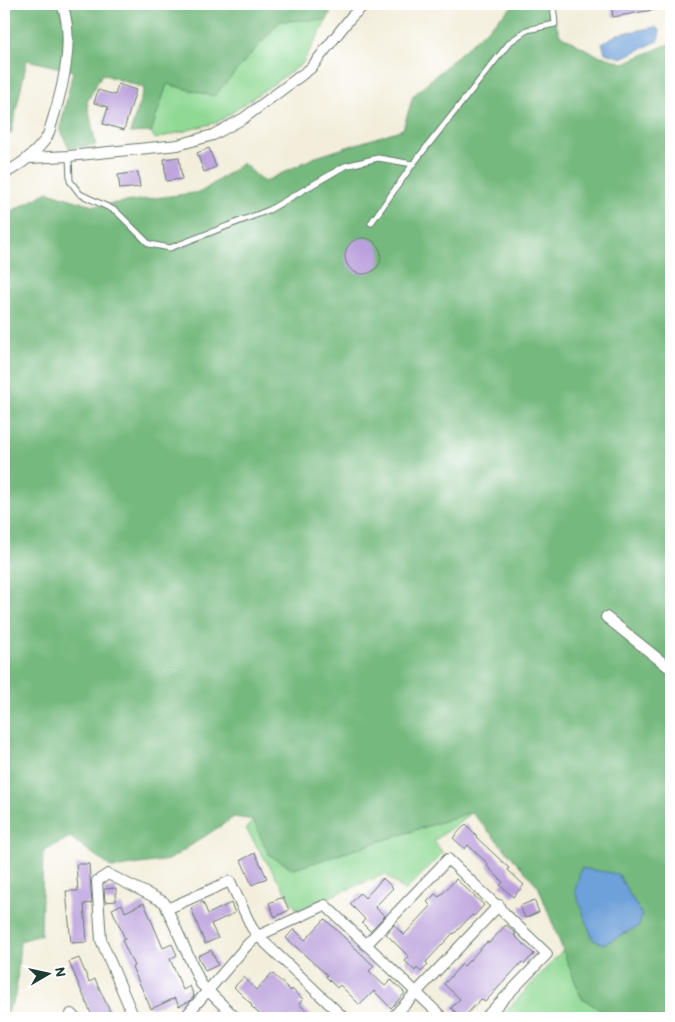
<svg xmlns="http://www.w3.org/2000/svg" width="675" height="1022" font-family="Itim,sans-serif">
<style>
.green{fill:#90d995;stroke:#588b64}
.forest{fill:#74b97e;stroke:#4a7b59}
.water{fill:#6ea0d9;stroke:#466e86}
.building{fill:#baa0dc}
.lines{fill:none;stroke-linecap:round;stroke-linejoin:round}
.service-casing{stroke:#697b6e;stroke-width:7}
.minor-casing{stroke:#697b6e;stroke-width:12}
.service{stroke:#fff;stroke-width:5}
.minor{stroke:#fff;stroke-width:10}
</style>
<rect width="100%" height="100%" fill="#fff"/>
<filter id="ink" filterUnits="userSpaceOnUse"><feTurbulence type="fractalNoise" baseFrequency=".02" numOctaves="2"/><feDisplacementMap in="SourceGraphic" scale="10" xChannelSelector="R" yChannelSelector="G"/><feConvolveMatrix kernelMatrix="1 2 1 2 8 2 1 2 1" color-interpolation-filters="sRGB"/></filter>
<filter id="wash" filterUnits="userSpaceOnUse"><feTurbulence type="fractalNoise" baseFrequency=".0096" numOctaves="4" result="noise"/><feDisplacementMap in="SourceGraphic" scale="20" xChannelSelector="R" yChannelSelector="G"/><feGaussianBlur stdDeviation="1.12" result="paint"/><feColorMatrix in="noise" values="0 0 0 0 0 0 0 0 0 0 0 0 0 0 0 0 0 1.4 0 .05"/><feComposite in="paint" operator="in"/></filter>
<g filter="url(#wash)">
<rect width="100%" height="100%" fill="#f3eedb"/>
<g class="green">
<polygon points="327,20 302,64 218,122 155,139 151,132 167,84 214,96 280,21"/>
<polygon points="472,812 434,841 443,853 405,891 385,874 297,910 246,829 253,820 269,855 294,869"/>
<polygon points="563,950 581,997 611,1018 566,1018 562,1017 561,1018 500,1018"/>
</g>
<g class="forest">
<polygon points="4,4 335,4 327,20 280,21 214,96 167,84 151,132 130,133 144,88 102,74 87,102 96,145 69,148 60,129 73,71 27,60 11,134 4,133"/>
<polygon points="515,4 548,4 560,35 595,54 624,63 671,43 671,1018 611,1018 581,997 538,886 471,812 294,869 269,855 253,820 234,817 169,860 112,868 70,837 43,852 41,935 20,941 16,995 4,1018 4,215 48,192 93,206 201,192 243,163 264,182 313,158 403,129 413,96"/>
</g>
<g class="water">
<polygon points="656,27 660,31 658,41 622,58 605,53 602,43 618,34"/>
<polygon points="581,868 618,874 642,915 639,926 604,944 593,940 575,891"/>
</g>
<g id="blocks">
<g class="building">
<polygon points="611,4 658,4 658,9 613,17"/>
<polygon points="118,84 136,90 124,130 103,124 108,107 94,103 98,90 115,95"/>
<polygon points="209,148 216,167 204,172 197,153"/>
<polygon points="179,157 182,179 166,181 164,159"/>
<polygon points="138,172 140,187 120,189 118,175"/>
<circle cx="363" cy="256" r="18"/>
<polygon points="466,824 477,836 476,837 509,868 508,870 524,885 513,897 500,885 503,882 487,866 488,864 468,845 465,849 453,838"/>
<polygon points="255,853 267,878 252,885 241,860"/>
<polygon points="76,864 89,864 92,903 84,904 87,942 71,943 66,891 78,891"/>
<polygon points="383,878 393,888 375,907 385,916 370,931 362,923 365,919 350,904 360,893 365,898"/>
<polygon points="456,879 484,905 474,916 472,915 454,934 453,933 426,962 428,965 421,972 417,968 415,971 405,961 409,957 386,934 394,925 404,935 431,906 427,902 435,894 439,897"/>
<polygon points="116,888 116,901 105,902 104,889"/>
<polygon points="283,897 289,910 275,917 269,903"/>
<polygon points="534,900 539,912 525,918 520,906"/>
<polygon points="203,902 208,914 231,903 235,913 211,924 218,938 205,944 191,908"/>
<polygon points="144,903 163,948 172,944 177,955 170,959 183,990 190,986 194,996 190,1001 179,1006 175,998 151,1009 132,967 134,966 122,940 125,939 112,909 122,904 125,912"/>
<polygon points="325,919 374,966 369,971 385,986 391,980 405,993 391,1008 374,991 360,1005 340,985 337,988 326,977 327,975 286,938 294,929 305,940"/>
<polygon points="506,925 516,934 514,935 534,954 524,964 522,962 485,1002 481,999 463,1018 462,1018 451,1008 460,999 444,984 462,964 464,966 487,942 489,943"/>
<polygon points="211,950 218,965 205,971 198,956"/>
<polygon points="79,958 89,982 95,979 113,1018 93,1018 69,962"/>
<polygon points="272,973 291,991 292,989 303,999 299,1004 314,1018 263,1018 251,1006 252,1005 234,987 244,977 256,990"/>
</g>
</g>
</g>
<g filter="url(#ink)">
<use href="#blocks" fill-opacity="0" stroke="#697b6e" stroke-width="1"/>
<g class="lines">
<defs>
<g id="service">
<polyline points="69,156 70,181 80,194 116,211 149,244 170,248 269,210 345,166 378,158 413,164"/>
<polyline points="371,223 413,164 510,42 527,30 555,24 553,4"/>
</g>
<g id="minor">
<polyline points="30,158 69,156 178,145 213,135 244,118 311,68 351,17 365,4"/>
<path d="M4 174C21 164 33 156 45 140 49 135 50 128 52 122 63 88 75 38 62 4"/>
<polyline points="606,617 671,669"/>
<polyline points="167,909 230,881 252,928 258,936 344,1018"/>
<polyline points="366,945 448,859 547,954 485,1018"/>
<polyline points="71,1014 75,1018"/>
<polyline points="134,1018 101,940 97,881 108,874 164,902 201,984 236,1018"/>
<polyline points="181,1018 185,1017 249,943 258,936 325,905 443,1018"/>
<polyline points="392,1018 499,905"/>
</g>
</defs>
<use href="#service" class="service-casing"/>
<use href="#minor" class="minor-casing"/>
<use href="#service" class="service"/>
<use href="#minor" class="minor"/>
</g>
</g>
<rect width="675" height="1022" fill="none" stroke="#fff" stroke-width="20"/>
<g transform="translate(48 974) rotate(81)" stroke="#ffffff" stroke-width="4" paint-order="stroke">
<path d="M0-4L9 19L0 12L-9 19Z" fill="#1f3d34"/>
<text y="-8" font-size="14" font-weight="bold" text-anchor="middle" fill="#1f3d34">N</text>
</g>
</svg>
